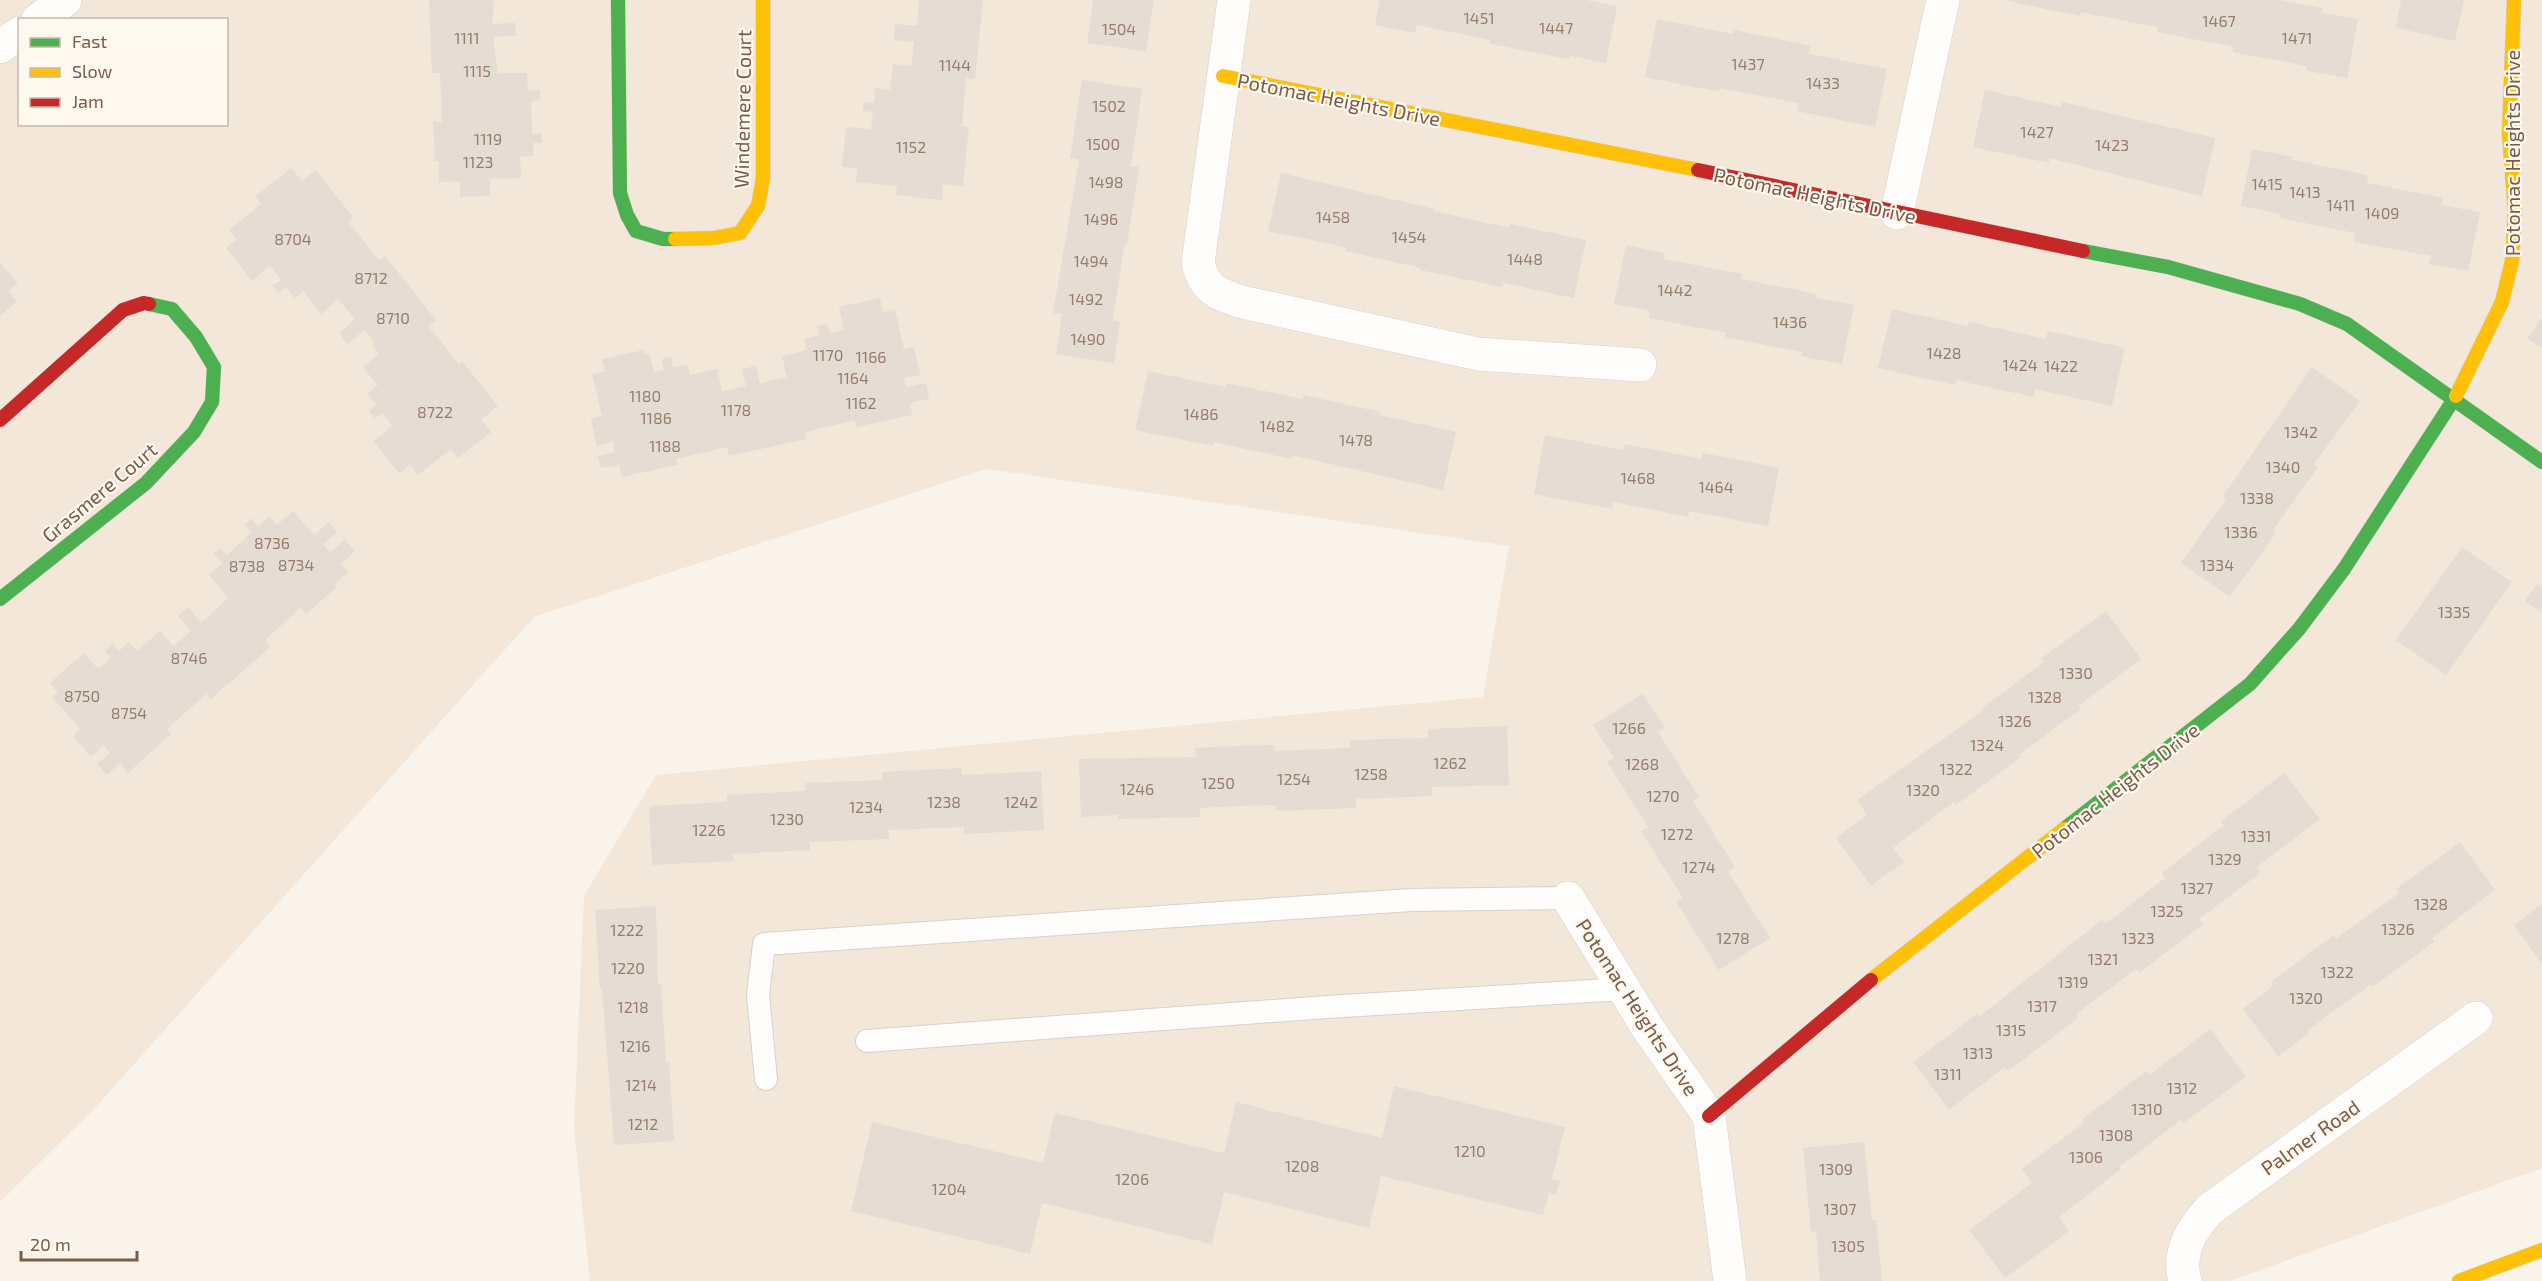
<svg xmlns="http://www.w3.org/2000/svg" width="2542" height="1281" font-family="'Exo 2',sans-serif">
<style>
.residential{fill:#f2e7d9;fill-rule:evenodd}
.building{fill:#e5dcd3}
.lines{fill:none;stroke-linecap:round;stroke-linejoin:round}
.lane-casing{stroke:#d7d1ca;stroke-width:24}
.street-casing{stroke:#d7d1ca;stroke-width:34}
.fast-casing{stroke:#d8d0c8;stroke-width:15}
.slow-casing{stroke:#d8d0c8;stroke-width:15}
.jam-casing{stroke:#d8d0c8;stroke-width:15}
.lane{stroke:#fefdfc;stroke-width:22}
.street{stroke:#fefdfc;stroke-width:33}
.fast{stroke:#4caf50;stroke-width:14}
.slow{stroke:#ffc107;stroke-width:14}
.jam{stroke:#c62828;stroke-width:14}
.labels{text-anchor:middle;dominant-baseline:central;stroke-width:4.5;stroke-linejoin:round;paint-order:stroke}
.number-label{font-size:16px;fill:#967d6e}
.street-label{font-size:20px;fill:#795b49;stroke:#fff8ee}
</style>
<rect width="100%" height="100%" fill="#f8f4ec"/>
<path class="residential" d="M0 0H2542V1168L2230 1281H590L574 1128 584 896 656 775 1483 697 1509 546 987 469 534 617 93 1110 0 1202ZM20 20H226V124H20Z"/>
<g class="building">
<polygon points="429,0 494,0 492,24 515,23 516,36 493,37 498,73 527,73 528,91 540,90 540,100 531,101 532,134 541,133 542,143 533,143 533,156 520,157 521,178 490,179 490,196 460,197 460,181 439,182 439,161 435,161 433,122 442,122 440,73 432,73"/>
<polygon points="919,0 983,0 975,79 966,78 962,126 969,127 963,186 943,184 942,200 896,195 897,186 856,182 857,168 842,167 846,127 871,129 873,112 863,111 864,102 874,103 875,88 890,90 893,64 911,66 914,42 894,40 895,24 917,26"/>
<polygon points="1093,0 1154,0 1146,51 1087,43"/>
<polygon points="1380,0 1586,0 1617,6 1606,63 1570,56 1569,59 1490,44 1490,40 1417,25 1415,33 1375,25"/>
<polygon points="2003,0 2279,0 2322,8 2321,13 2358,19 2347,78 2308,71 2306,66 2232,52 2234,47 2157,32 2157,27 2080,12 2080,16"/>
<polygon points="2401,0 2464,0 2455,41 2396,28"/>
<polygon points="1657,19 1733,34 1734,30 1811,46 1809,54 1887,69 1875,127 1797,111 1799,103 1720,88 1719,92 1645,77"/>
<polygon points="1082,80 1142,89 1131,166 1139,167 1127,245 1124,245 1113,320 1120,322 1114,363 1056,354 1062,314 1053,313 1079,160 1070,158"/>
<polygon points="1985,90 2061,107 2062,102 2215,138 2202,196 2049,158 2049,163 1973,147"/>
<polygon points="2252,149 2293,157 2292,160 2368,175 2367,183 2443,198 2441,205 2480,212 2468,271 2429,264 2431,256 2354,242 2355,233 2280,218 2281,214 2241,206"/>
<polygon points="291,168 302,181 316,170 353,217 348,222 379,260 385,256 436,320 428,326 459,364 462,361 498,406 481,420 491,432 458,458 451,449 418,475 410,465 399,473 373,441 392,426 382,413 375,418 369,411 376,405 367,393 385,380 377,385 363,367 379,354 372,344 374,342 364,330 348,344 339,333 355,319 338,299 321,314 303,291 295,298 286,287 278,293 272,286 281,280 270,266 252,281 226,248 237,239 229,230 261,204 256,196"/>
<polygon points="1281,173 1434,209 1434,211 1509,228 1510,224 1586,240 1574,298 1503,283 1502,287 1420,270 1421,268 1345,251 1345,247 1268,231"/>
<polygon points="1626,245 1665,253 1664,259 1742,274 1741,279 1817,294 1816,298 1854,305 1842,364 1801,356 1802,352 1725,337 1726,333 1649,318 1650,311 1614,304"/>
<polygon points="0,263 18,283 8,291 17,301 0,316"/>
<polygon points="880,298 883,312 895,309 904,349 914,347 920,375 904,378 906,387 926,383 929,399 910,403 912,415 856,427 855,420 805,432 806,439 729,456 727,447 707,452 676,459 677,465 622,477 619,465 601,468 598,456 615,452 613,442 597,446 591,419 602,416 592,374 605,371 602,359 644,350 645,354 649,353 654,372 664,370 662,359 671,357 673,368 687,364 690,375 717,369 722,391 746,386 742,369 756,366 760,383 787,377 782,356 807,350 804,339 819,335 817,326 827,324 830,333 844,330 839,307"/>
<polygon points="1892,309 1968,326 1969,322 2046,339 2048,331 2125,348 2112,406 2035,389 2034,397 1960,381 1956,380 1955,385 1878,368"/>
<polygon points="2542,318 2542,348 2527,338"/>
<polygon points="2312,367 2360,401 2314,464 2318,467 2273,530 2276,533 2230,597 2181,563 2226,499 2223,496"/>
<polygon points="1148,371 1225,387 1226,383 1303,399 1303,395 1381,412 1380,415 1456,432 1443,490 1292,455 1291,459 1214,442 1213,446 1135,430"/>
<polygon points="1545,435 1623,450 1624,444 1702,459 1703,453 1779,468 1768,526 1689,511 1688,517 1613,502 1612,509 1534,494"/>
<polygon points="293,511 314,535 329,522 337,532 323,544 330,552 345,540 355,551 341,564 348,572 334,585 336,588 306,614 300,608 265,640 270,647 211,699 206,694 167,729 171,734 128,773 120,763 107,775 97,764 110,753 104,745 91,757 73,736 80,729 52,697 58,692 50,683 84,653 98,669 111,658 105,651 113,644 119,651 129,642 137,651 160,631 174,646 191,631 178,616 188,607 201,623 228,598 209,575 222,563 213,554 220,548 227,555 251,533 245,525 251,518 258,526 269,516 277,525"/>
<polygon points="2462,547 2512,582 2446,675 2396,640"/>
<polygon points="2537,584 2542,588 2542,613 2525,601"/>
<polygon points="2106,611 2141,659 2079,705 2081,709 2019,755 2021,757 1956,805 1954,802 1893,848 1904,862 1871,886 1836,838 1867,815 1857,800 1984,710 1982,708 2045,661 2042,658"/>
<polygon points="1643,694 1665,728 1658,732 1699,797 1693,801 1735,867 1728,872 1770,938 1719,970 1676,902 1683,898 1641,831 1648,827 1607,762 1614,758 1593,725"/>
<polygon points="1507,726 1509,785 1432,787 1432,796 1356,799 1356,808 1276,811 1276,805 1238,806 1200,808 1200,817 1118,819 1118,815 1081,817 1079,759 1196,757 1195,748 1236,746 1274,745 1275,751 1350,748 1350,740 1428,738 1428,729"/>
<polygon points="961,768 962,775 1041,771 1044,830 964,834 964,827 888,830 889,839 810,842 810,850 733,854 734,861 652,865 649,806 727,802 727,795 805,791 805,783 883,780 882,772"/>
<polygon points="2284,773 2320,819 2257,867 2260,873 2199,919 2203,924 2139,973 2136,969 2076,1014 2078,1018 2008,1071 2005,1067 1949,1110 1913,1062 1978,1013 1980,1016 2102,920 2105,924 2165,878 2162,873 2224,825 2221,821"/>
<polygon points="2460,842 2495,890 2432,938 2434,942 2372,987 2370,985 2338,1008 2307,1031 2309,1033 2278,1056 2243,1009 2273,986 2271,982 2334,935 2336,939 2399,893 2396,889"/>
<polygon points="2542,904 2542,964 2514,925"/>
<polygon points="656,906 658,984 661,984 666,1063 669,1062 674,1141 614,1145 602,989 600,989 595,910"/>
<polygon points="2210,1029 2246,1077 2183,1123 2181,1120 2119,1167 2121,1169 2059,1217 2069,1231 2005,1278 1969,1230 2032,1183 2022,1169 2084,1123 2082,1119 2146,1071 2149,1075"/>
<polygon points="1394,1086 1565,1127 1552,1179 1560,1181 1556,1195 1549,1193 1543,1215 1381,1176 1369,1228 1224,1192 1212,1244 1042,1203 1030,1254 851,1211 872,1122 1043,1163 1055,1113 1224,1153 1236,1102 1382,1138"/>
<polygon points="1864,1142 1872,1220 1876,1220 1882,1281 1820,1281 1816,1231 1811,1232 1803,1148"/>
</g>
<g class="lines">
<defs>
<g id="lane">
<polyline points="867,1041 1327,1007 1624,989"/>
<polyline points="766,1079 758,995 764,944 1411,900 1568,898"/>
</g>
<g id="street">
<path d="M1234 0 1198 263C1205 291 1217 293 1242 302L1478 354 1640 365"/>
<polyline points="38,20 65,0"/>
<polyline points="0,47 20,33"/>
<polyline points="1897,213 1943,0"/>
<polyline points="1568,898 1649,1030 1709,1116 1730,1281"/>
<path d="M2185 1281C2177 1252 2191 1230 2210 1209L2476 1018"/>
</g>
<g id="fast">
<polyline points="618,0 620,193 627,215 636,231 663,239 675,239"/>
<polyline points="2083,251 2168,267 2300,304 2347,324 2542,462"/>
<polyline points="0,599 146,483 194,432 212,402 214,367 196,337 172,309 149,304"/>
<polyline points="2064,829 2250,684 2299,629 2344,569 2456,396"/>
</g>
<g id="slow">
<polyline points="1223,76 1698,170"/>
<polyline points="675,239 714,238 740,233 758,206 763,178 763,0"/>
<polyline points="2456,396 2502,302 2512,261 2515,212 2509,134 2514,0"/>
<polyline points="1871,980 2064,829"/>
<polyline points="2459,1281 2542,1250"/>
</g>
<g id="jam">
<polyline points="1698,170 2083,251"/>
<polyline points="0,420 123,310 144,303 149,304"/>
<polyline points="1709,1116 1871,980"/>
</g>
</defs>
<use href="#lane" class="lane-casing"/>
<use href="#street" class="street-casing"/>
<use href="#fast" class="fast-casing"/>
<use href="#slow" class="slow-casing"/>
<use href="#jam" class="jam-casing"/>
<use href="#lane" class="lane"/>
<use href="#street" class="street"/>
<use href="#fast" class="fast"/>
<use href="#slow" class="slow"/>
<use href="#jam" class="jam"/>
</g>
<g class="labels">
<g class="number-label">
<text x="1479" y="17">1451</text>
<text x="2219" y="20">1467</text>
<text x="1556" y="27">1447</text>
<text x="1119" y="28">1504</text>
<text x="467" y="37">1111</text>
<text x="2297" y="37">1471</text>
<text x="1748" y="63">1437</text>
<text x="955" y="64">1144</text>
<text x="477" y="70">1115</text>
<text x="1823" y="82">1433</text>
<text x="1109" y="105">1502</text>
<text x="2037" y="131">1427</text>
<text x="488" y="138">1119</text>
<text x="1103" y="143">1500</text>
<text x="2112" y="144">1423</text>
<text x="911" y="146">1152</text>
<text x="478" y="161">1123</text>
<text x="1106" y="181">1498</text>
<text x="2267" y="183">1415</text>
<text x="2305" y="191">1413</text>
<text x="2341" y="204">1411</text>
<text x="2382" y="212">1409</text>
<text x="1333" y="216">1458</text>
<text x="1101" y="218">1496</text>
<text x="1409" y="236">1454</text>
<text x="293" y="238">8704</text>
<text x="1525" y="258">1448</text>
<text x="1091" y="260">1494</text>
<text x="371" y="277">8712</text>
<text x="1675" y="289">1442</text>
<text x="1086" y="298">1492</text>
<text x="393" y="317">8710</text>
<text x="1790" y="321">1436</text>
<text x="1088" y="338">1490</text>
<text x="1944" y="352">1428</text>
<text x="828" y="354">1170</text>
<text x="871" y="356">1166</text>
<text x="2020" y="364">1424</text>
<text x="2061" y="365">1422</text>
<text x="853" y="377">1164</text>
<text x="645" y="395">1180</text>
<text x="861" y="402">1162</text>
<text x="736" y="409">1178</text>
<text x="435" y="411">8722</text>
<text x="1201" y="413">1486</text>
<text x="656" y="417">1186</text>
<text x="1277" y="425">1482</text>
<text x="2301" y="431">1342</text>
<text x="1356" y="439">1478</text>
<text x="665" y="445">1188</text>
<text x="2283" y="466">1340</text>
<text x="1638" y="477">1468</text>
<text x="1716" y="486">1464</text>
<text x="2257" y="497">1338</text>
<text x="2241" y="531">1336</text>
<text x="272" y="542">8736</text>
<text x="296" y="564">8734</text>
<text x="2217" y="564">1334</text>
<text x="247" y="565">8738</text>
<text x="2454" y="611">1335</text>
<text x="189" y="657">8746</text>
<text x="2076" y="672">1330</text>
<text x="82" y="695">8750</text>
<text x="2045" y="696">1328</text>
<text x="129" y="712">8754</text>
<text x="2015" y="720">1326</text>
<text x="1629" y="727">1266</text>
<text x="1987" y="744">1324</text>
<text x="1450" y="762">1262</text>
<text x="1642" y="763">1268</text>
<text x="1956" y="768">1322</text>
<text x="1371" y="773">1258</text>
<text x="1294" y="778">1254</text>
<text x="1218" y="782">1250</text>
<text x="1137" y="788">1246</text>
<text x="1923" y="789">1320</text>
<text x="1663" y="795">1270</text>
<text x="944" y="801">1238</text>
<text x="1021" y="801">1242</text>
<text x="866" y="806">1234</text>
<text x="787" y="818">1230</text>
<text x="709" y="829">1226</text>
<text x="1677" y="833">1272</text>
<text x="2256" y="835">1331</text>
<text x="2225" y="858">1329</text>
<text x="1699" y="866">1274</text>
<text x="2197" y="887">1327</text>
<text x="2431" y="903">1328</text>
<text x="2167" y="910">1325</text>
<text x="2398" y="928">1326</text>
<text x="627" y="929">1222</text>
<text x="1733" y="937">1278</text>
<text x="2138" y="937">1323</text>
<text x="2103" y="958">1321</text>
<text x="628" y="967">1220</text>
<text x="2337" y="971">1322</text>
<text x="2073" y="981">1319</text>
<text x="2306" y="997">1320</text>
<text x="2042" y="1005">1317</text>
<text x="633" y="1006">1218</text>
<text x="2011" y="1029">1315</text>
<text x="635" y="1045">1216</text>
<text x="1978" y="1052">1313</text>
<text x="1948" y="1073">1311</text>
<text x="641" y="1084">1214</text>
<text x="2182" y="1087">1312</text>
<text x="2147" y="1108">1310</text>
<text x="643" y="1123">1212</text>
<text x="2116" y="1134">1308</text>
<text x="1470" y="1150">1210</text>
<text x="2086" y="1156">1306</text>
<text x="1302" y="1165">1208</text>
<text x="1836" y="1168">1309</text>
<text x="1132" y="1178">1206</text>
<text x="949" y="1188">1204</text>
<text x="1840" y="1208">1307</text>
<text x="1848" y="1245">1305</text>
</g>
<g class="street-label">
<text transform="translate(1339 99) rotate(11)">Potomac Heights Drive</text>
<text transform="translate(742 109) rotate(-89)">Windemere Court</text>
<text transform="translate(2512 153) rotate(-90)">Potomac Heights Drive</text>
<text transform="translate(1815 195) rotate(12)">Potomac Heights Drive</text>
<text transform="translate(99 492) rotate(-40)">Grasmere Court</text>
<text transform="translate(2115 790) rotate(-38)">Potomac Heights Drive</text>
<text transform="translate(1638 1007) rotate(57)">Potomac Heights Drive</text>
<text transform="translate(2310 1137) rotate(-35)">Palmer Road</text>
</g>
</g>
<rect x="18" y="18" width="210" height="108" fill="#fff8ee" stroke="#c9b9ac" stroke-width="1.5"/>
<rect x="30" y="38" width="30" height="9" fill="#4caf50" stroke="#c9b9ac" stroke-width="1.5"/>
<text x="72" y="48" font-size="18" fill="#795b49">Fast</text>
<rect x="30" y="68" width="30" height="9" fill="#ffc107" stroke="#c9b9ac" stroke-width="1.5"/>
<text x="72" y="78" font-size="18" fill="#795b49">Slow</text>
<rect x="30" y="98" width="30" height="9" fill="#c62828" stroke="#c9b9ac" stroke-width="1.5"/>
<text x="72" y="108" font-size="18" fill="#795b49">Jam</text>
<path d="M21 1251v9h116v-9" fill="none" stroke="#795b49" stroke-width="3"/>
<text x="30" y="1251" font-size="18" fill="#795b49" stroke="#fff8ee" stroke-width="4.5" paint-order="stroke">20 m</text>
</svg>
